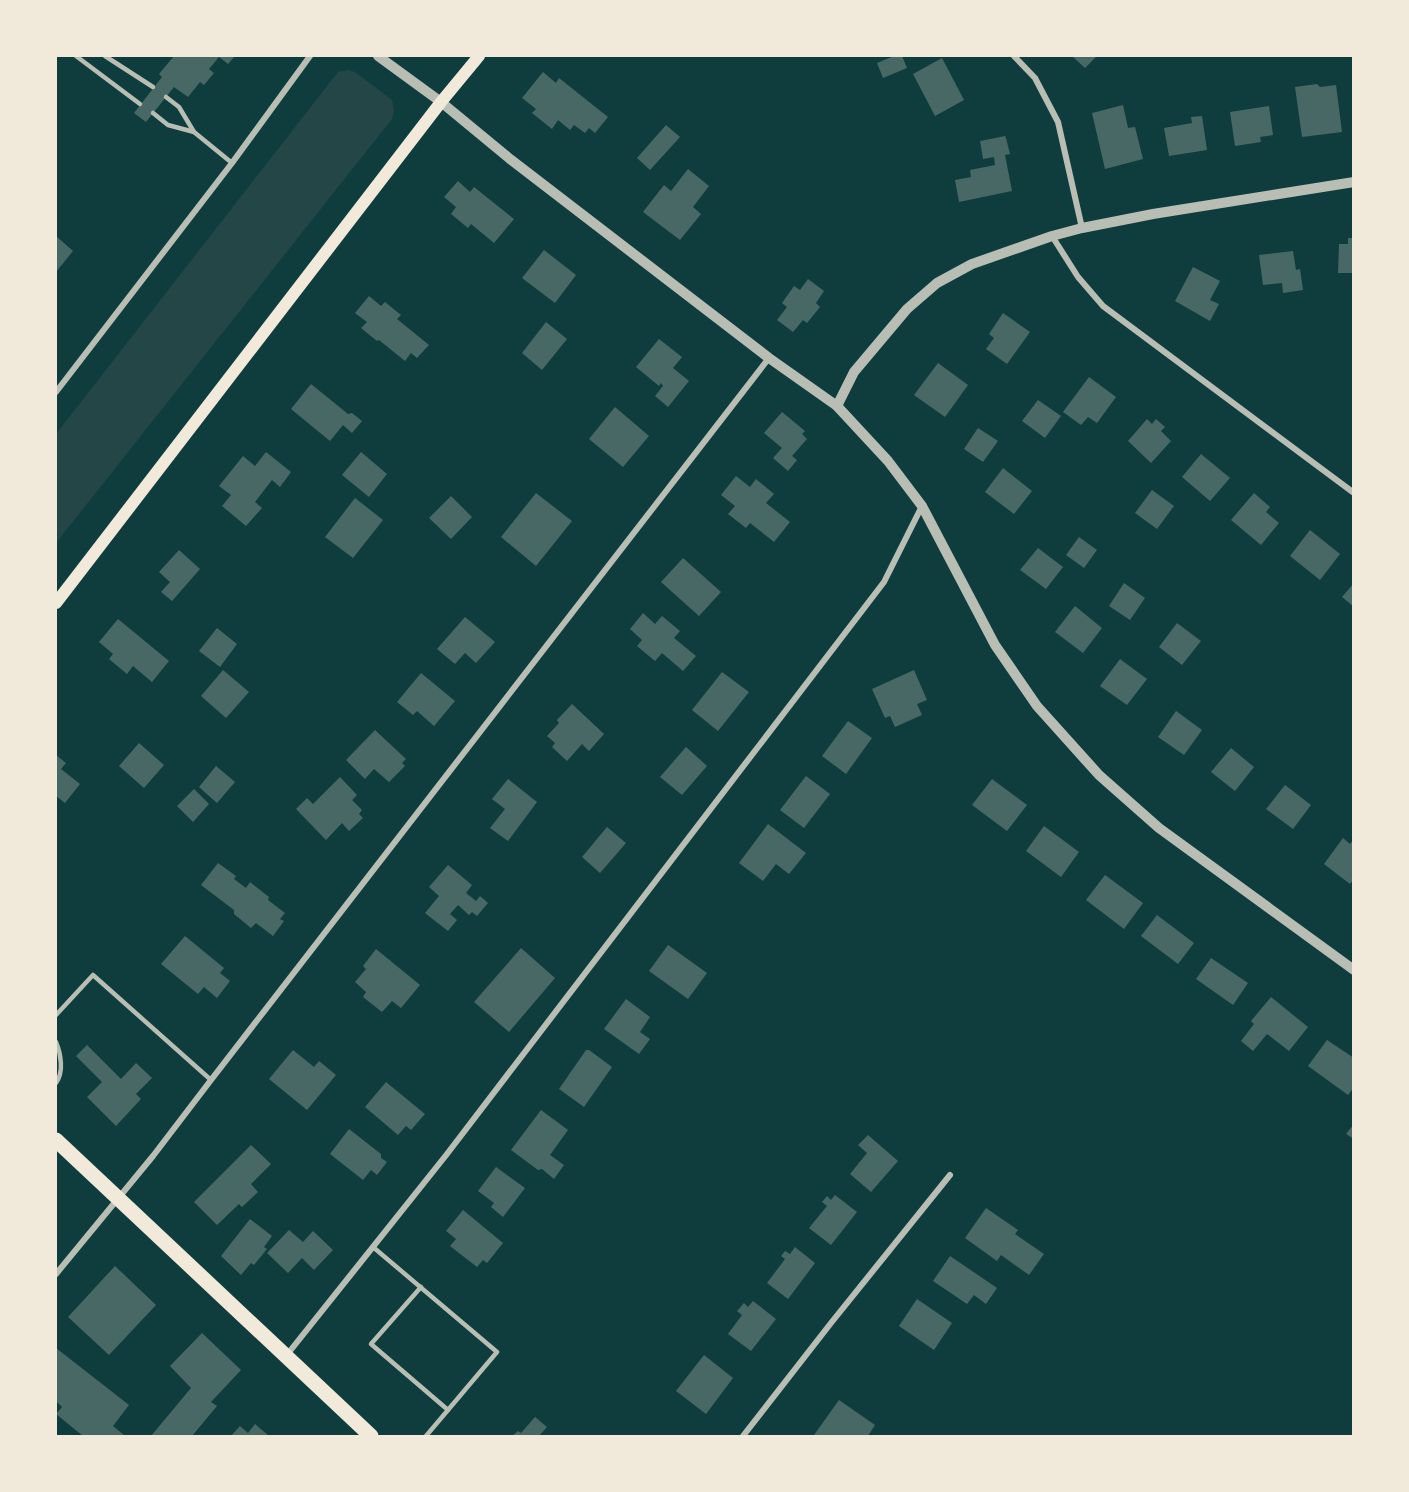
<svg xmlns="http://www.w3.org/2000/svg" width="1409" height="1492" font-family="Rubik,sans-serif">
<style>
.green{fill:#244646}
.building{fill:#486865}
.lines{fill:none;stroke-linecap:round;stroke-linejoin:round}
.service{stroke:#b8beb3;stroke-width:4.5}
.minor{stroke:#b8beb3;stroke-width:6}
.tertiary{stroke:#b8beb3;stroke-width:10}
.secondary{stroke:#f1e9da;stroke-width:12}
.primary{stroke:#f1e9da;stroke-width:15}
</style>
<rect width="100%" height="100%" fill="#0f3d3e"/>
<polygon class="green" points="348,70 355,72 392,100 394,111 392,119 56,543 56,434 338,72"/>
<g class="building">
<polygon points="174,56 235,56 228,64 219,57 209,69 214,73 204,85 200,82 188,97 174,87 146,122 134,113 162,77 159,74"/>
<polygon points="894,56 902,56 907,68 883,78 877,63"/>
<polygon points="1072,56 1097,56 1085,68"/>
<polygon points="942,58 964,100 935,116 913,74"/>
<polygon points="543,72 556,83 559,78 608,117 595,133 589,128 585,133 574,125 570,130 558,120 552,129 532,113 536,109 522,98"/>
<polygon points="1317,84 1320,87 1336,85 1342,132 1302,137 1295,87"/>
<polygon points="1123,105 1128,128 1135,127 1143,159 1105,169 1092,113"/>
<polygon points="1269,106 1273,135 1260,137 1261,142 1235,146 1230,112"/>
<polygon points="1202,116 1207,150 1169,156 1164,128 1192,123 1191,117"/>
<polygon points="666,125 680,137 650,170 637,158"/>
<polygon points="1005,136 1006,138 1010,154 1005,155 1012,191 959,202 955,180 971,177 970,170 995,165 994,157 983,159 980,141"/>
<polygon points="688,169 709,186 693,207 701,214 680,240 643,212 664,185 671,191"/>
<polygon points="458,181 470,192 474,187 514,219 494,243 471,224 468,228 451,214 456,207 444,197"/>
<polygon points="56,236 73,251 56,272"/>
<polygon points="1348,238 1354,238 1354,273 1338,273 1339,244 1348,244"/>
<polygon points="544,250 576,275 555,303 522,278"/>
<polygon points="1293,251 1296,270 1300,269 1303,290 1283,293 1282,283 1263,285 1259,255"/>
<polygon points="1193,267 1220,281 1210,300 1219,304 1210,321 1175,301"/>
<polygon points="808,279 824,291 816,303 820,307 807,323 803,320 793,332 777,320 787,307 782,303 794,286 800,290"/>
<polygon points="369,296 381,306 385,302 401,315 397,319 429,345 417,358 411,353 405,361 379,340 377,341 361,328 367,322 355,313"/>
<polygon points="1003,313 1030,332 1007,364 986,349 994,338 989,334"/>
<polygon points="546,322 567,339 542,370 522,353"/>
<polygon points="659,339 682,357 673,368 689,381 668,407 655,396 663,386 661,383 659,386 636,367"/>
<polygon points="938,363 968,385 945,417 914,395"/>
<polygon points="1089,377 1116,397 1097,423 1088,417 1081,425 1063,412"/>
<polygon points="311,384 348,414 352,413 362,421 352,433 343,425 330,441 291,409"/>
<polygon points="1038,400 1061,416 1045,438 1022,421"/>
<polygon points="615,407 649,436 623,467 589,439"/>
<polygon points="782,412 805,431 802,434 807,439 792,456 797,460 788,471 773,458 782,448 764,433"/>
<polygon points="1147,419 1152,424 1156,419 1165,427 1161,431 1171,441 1151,463 1128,441"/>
<polygon points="978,428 998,441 983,462 964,449"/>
<polygon points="266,452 291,472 280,487 272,480 255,502 262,508 246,526 222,506 231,495 219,486 243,456 255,466"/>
<polygon points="361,452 387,474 369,497 342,475"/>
<polygon points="1201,454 1230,478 1210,501 1182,477"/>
<polygon points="1003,468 1032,491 1014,514 985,492"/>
<polygon points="736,476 750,487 756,479 774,494 766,503 790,522 774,542 750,523 746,528 728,514 735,506 721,495"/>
<polygon points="1152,490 1174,506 1157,529 1135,513"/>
<polygon points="536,493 572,521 536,566 501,537"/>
<polygon points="1254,493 1270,507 1266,512 1279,523 1261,545 1231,520"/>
<polygon points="451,496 472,517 451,539 429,518"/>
<polygon points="355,498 383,520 353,558 325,537"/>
<polygon points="1310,530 1340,554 1320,580 1290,556"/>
<polygon points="1079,537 1097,550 1084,568 1066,555"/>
<polygon points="1038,548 1063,567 1046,589 1020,570"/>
<polygon points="179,550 200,569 172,601 161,592 170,582 159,572"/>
<polygon points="683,558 721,592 699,616 661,582"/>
<polygon points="1124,583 1145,598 1130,620 1109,606"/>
<polygon points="1354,583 1354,607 1342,597"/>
<polygon points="1075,606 1102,628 1083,653 1055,632"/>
<polygon points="643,613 655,624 662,616 680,631 674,638 696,656 683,671 662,653 655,661 637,646 642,640 630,629"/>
<polygon points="465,617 495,642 476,663 465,653 455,664 437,649"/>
<polygon points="118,619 169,661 152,682 133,666 127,674 109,659 113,654 99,642"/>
<polygon points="1177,623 1201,641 1182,665 1159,647"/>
<polygon points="217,628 237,644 220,667 199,651"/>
<polygon points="1120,659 1147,679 1127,705 1100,686"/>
<polygon points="223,670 249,692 226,718 201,696"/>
<polygon points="914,670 927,700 917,704 922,715 895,727 890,716 885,718 872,689"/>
<polygon points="722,672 749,692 718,731 692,710"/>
<polygon points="421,673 455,701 434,726 417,711 413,715 397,702"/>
<polygon points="572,704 604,734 589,751 582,744 567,761 552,747 555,743 547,736 559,723 557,720"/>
<polygon points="1176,711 1202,730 1184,755 1158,737"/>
<polygon points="848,721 872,738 846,774 822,756"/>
<polygon points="375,730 406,759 402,763 405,766 389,782 374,769 365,779 346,760"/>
<polygon points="139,743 164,765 144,788 119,766"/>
<polygon points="686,747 707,766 682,795 660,777"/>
<polygon points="1231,748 1254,767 1235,791 1211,772"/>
<polygon points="56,755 66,763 61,769 80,784 65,803 56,796"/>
<polygon points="216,766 235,782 217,803 199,787"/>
<polygon points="806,776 830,794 804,828 780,810"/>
<polygon points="340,777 357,795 352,800 362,810 359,814 363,818 349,831 342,823 326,840 296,809 307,798 313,804"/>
<polygon points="508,779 537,802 508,841 490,828 505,809 492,799"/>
<polygon points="992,779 1027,805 1007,831 972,805"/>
<polygon points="1285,785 1311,805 1293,829 1266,809"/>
<polygon points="194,789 209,804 193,822 177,806"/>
<polygon points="768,824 806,853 789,874 776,864 763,881 739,863"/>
<polygon points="1044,826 1079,852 1061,877 1026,851"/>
<polygon points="607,827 626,843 600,873 582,857"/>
<polygon points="1343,838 1350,844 1354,839 1354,879 1350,884 1324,864"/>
<polygon points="218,863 236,876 234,879 246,888 250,882 269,897 268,900 285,913 280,919 284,921 273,936 256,923 251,928 234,914 234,910 201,885"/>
<polygon points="448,865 472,885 466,893 476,901 480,896 488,903 477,916 472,912 469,915 458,905 450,914 457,920 448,931 425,913 439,896 429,887"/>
<polygon points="1105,875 1143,903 1124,929 1086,900"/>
<polygon points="1157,915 1194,943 1178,964 1141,936"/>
<polygon points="185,936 224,968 220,973 230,981 217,998 204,987 198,994 161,964"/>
<polygon points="668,945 707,973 688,999 649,971"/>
<polygon points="521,948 555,978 509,1032 474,1002"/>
<polygon points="376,949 420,985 401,1008 392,1001 382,1012 363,997 366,992 355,982 366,969 363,966"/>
<polygon points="1211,958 1248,983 1233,1005 1196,979"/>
<polygon points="1271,997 1308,1027 1289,1051 1267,1034 1253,1051 1241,1041 1254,1024 1251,1021"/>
<polygon points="626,999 650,1017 640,1032 650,1039 639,1054 604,1029"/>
<polygon points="1327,1040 1354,1058 1354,1087 1348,1095 1308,1066"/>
<polygon points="87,1045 121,1079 136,1063 152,1078 136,1094 141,1099 116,1126 87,1097 102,1082 76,1056"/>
<polygon points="293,1050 314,1067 319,1061 336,1075 307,1110 269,1079"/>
<polygon points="586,1050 589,1050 612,1067 584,1107 559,1089"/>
<polygon points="386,1082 425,1114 411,1130 406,1126 398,1135 365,1107"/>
<polygon points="541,1110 568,1130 550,1155 564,1165 554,1179 542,1169 538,1170 511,1150"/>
<polygon points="1354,1124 1354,1139 1346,1134"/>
<polygon points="349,1129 381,1154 381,1158 387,1162 377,1175 371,1170 363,1180 330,1154"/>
<polygon points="868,1135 898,1161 871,1192 850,1174 867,1153 858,1145"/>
<polygon points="251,1145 271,1164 251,1184 258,1192 242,1207 239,1204 217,1225 194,1202"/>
<polygon points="496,1167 525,1188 503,1217 491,1207 494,1203 478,1191"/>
<polygon points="835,1195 857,1212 831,1245 809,1228 827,1206 822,1202 827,1196 831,1200"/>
<polygon points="986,1208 1018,1230 1015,1234 1044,1254 1029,1275 1001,1255 997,1261 965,1238"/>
<polygon points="463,1210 503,1243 487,1263 483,1260 477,1267 450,1246 456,1239 446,1231"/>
<polygon points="250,1219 272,1236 264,1247 267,1249 254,1265 251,1263 241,1275 221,1256"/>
<polygon points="289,1230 303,1242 313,1231 333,1250 314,1270 302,1258 288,1273 267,1253"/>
<polygon points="795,1247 815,1263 788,1299 767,1283 785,1259 781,1256 785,1251 790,1254"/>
<polygon points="950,1256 997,1288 986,1304 974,1295 967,1304 933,1281"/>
<polygon points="115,1266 156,1305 109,1355 68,1317"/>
<polygon points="917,1299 952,1323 934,1350 899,1326"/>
<polygon points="753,1301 776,1319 751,1351 728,1334 742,1315 737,1311 744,1303 748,1307"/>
<polygon points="202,1333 241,1370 211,1402 217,1406 192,1436 151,1436 191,1388 170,1366"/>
<polygon points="56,1348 129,1405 113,1426 125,1436 83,1436 56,1414 62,1407 56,1401"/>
<polygon points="704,1355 733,1378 706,1414 676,1391"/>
<polygon points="839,1400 875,1425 868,1436 816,1436 814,1435"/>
<polygon points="535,1417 547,1427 539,1436 512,1436 518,1431 521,1433"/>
<polygon points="255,1424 269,1436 231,1436 240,1426 248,1433"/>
</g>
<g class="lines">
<g class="service">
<polyline points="76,56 140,104"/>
<polyline points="105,56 153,87"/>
<polyline points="166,97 179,107 194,132 232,163"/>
<polyline points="153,113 168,125 194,132"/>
<polyline points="56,1015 93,975 211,1080"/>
<path d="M56 1042C61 1054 64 1072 56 1083"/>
<polyline points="373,1247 497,1352 426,1436"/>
<polyline points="421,1287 371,1344 448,1410"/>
</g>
<g class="minor">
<polyline points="1014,56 1035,78 1058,122 1082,228"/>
<polyline points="1052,236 1078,277 1103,306 1354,493"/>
<polyline points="56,392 232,163 310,56"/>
<polyline points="56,1274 153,1156 211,1080 769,358"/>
<polyline points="286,1356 447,1154 884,582 922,506"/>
<polyline points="743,1436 831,1323 950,1175"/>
</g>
<g class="tertiary">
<polyline points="378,56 441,102 510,159 769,358 837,406 888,461 922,506 995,645 1037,706 1099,775 1159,828 1354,970"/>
<polyline points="837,406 854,372 907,309 937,283 972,264 1052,236 1082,228 1153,214 1354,182"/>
</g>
<polyline class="secondary" points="56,603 441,102 479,56"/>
<polyline class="primary" points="56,1140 371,1436"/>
</g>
<rect width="1409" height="1492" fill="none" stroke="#f1e9da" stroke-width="114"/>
</svg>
